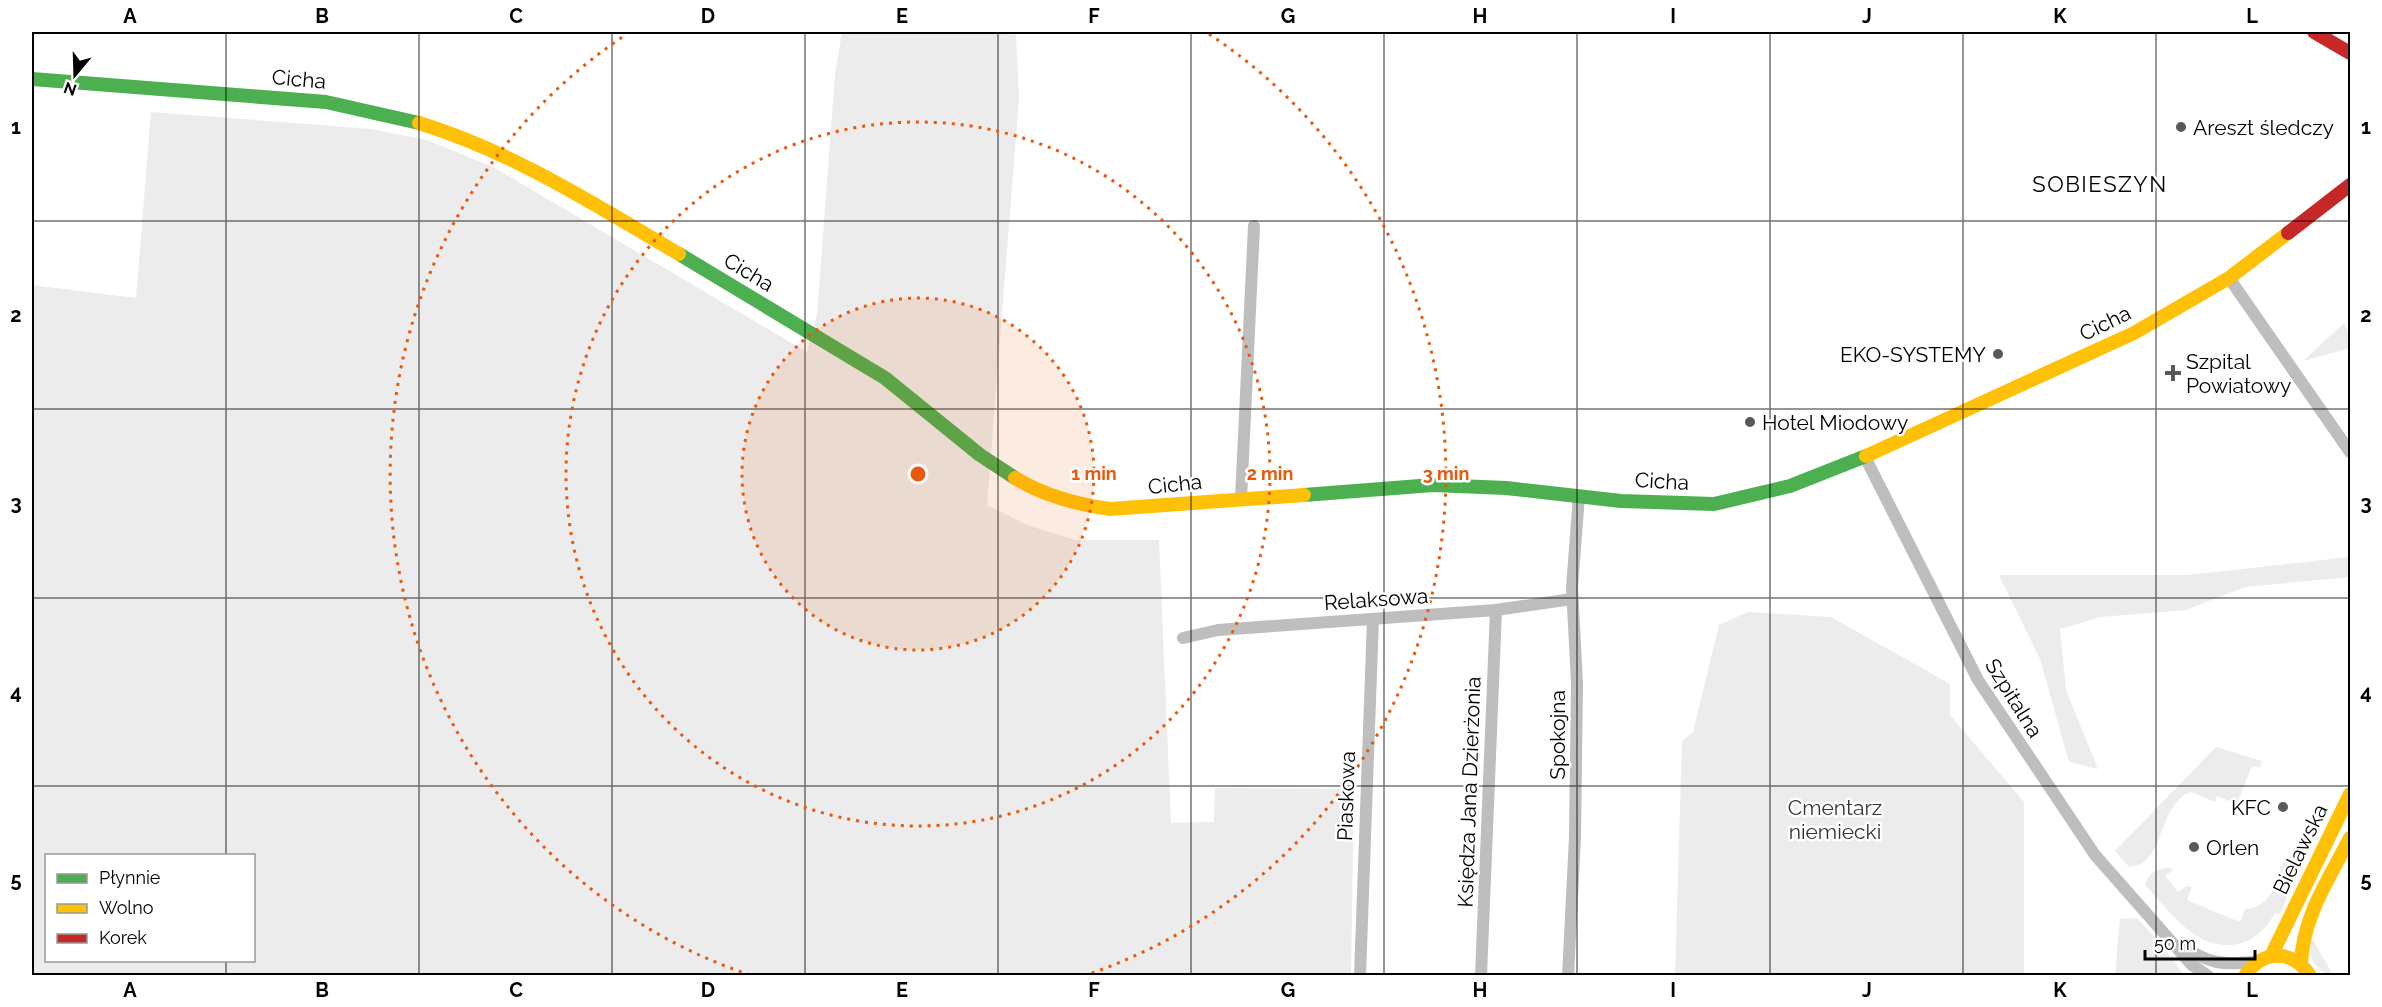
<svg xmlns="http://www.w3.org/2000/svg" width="2382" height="1007" font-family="Raleway,sans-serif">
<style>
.green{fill:#ececec;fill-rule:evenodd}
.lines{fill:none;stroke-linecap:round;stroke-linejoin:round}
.street{stroke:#bebebe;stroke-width:12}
.fast{stroke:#4caf50;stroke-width:14}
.slow{stroke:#ffc107;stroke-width:14}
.jam{stroke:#c62828;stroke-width:14}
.grid{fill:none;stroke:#000;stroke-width:1.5;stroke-opacity:0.55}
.ring{fill:none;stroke:#e8590c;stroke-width:3;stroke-dasharray:3 6}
.poi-dot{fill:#595959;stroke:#fff;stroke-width:2}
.labels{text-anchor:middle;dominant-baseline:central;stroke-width:5;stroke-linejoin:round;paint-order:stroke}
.street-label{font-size:21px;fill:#000;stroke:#fff}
.poi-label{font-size:21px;fill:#000;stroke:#fff;text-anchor:start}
.park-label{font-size:21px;fill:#333;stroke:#fff}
.neighbourhood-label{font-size:22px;letter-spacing:1.5px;fill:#000;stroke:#fff}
.centre{fill:#e8590c;stroke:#fff;stroke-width:3}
.ring-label{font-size:18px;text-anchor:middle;font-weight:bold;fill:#e8590c;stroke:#fff;stroke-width:5;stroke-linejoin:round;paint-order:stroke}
.neatline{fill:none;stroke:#000;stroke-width:2}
.grid-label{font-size:20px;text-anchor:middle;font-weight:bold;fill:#000}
</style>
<rect width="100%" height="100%" fill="#fff"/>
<g class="green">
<path d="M842 32H984L1016 35 1019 98 987 505 1027 525 1075 540H1159L1171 823 1214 822 1215 788 1354 789 1351 975 32 976V285L136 298 151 112 371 129 427 140 493 167 807 352 817 314 835 75ZM46 856H254V960H46Z"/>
<polygon points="2344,323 2350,336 2350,348 2303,361"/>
<polygon points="2350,557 2350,577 2245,587 2186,610 2101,617 2060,629 2066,690 2098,769 2069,762 2040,659 1999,575 2188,575"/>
<polygon points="1748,612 1831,617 1950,684 1950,715 2024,802 2024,975 1675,975 1682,741 1693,732 1719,625"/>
<path d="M2216 747 2262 761 2260 767 2252 766 2237 804 2217 796 2215 802 2191 792C2156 805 2167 864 2129 867L2115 851Z"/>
<path d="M2286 856 2300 860 2301 865 2280 914 2275 913C2267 927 2257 938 2242 943 2198 955 2172 913 2145 885 2148 872 2162 865 2174 869L2165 876 2178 892 2187 886 2192 887 2187 900 2240 922 2245 909C2272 909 2278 878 2286 856Z"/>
<polygon points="2137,918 2161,944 2184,975 2115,975 2120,919"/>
<path d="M2306 938 2313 940 2333 975C2314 972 2309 955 2306 938Z"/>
</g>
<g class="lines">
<g class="street">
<polyline points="2229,278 2350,452"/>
<polyline points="1865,457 1978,680 2095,855 2191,964 2208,976"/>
<polyline points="1241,499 1254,226"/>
<polyline points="1183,638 1218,630 1496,610 1572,599"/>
<path d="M2182 945C2208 964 2223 965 2254 962"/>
<polyline points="1360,976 1373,619"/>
<polyline points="1481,976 1496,610"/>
<polyline points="1568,976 1575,837 1577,683 1572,587 1579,496"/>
</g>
<g class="fast">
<polyline points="32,79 326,102 419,123"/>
<polyline points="679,254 885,378 980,455 1015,478"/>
<polyline points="1304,495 1433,485 1506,488 1621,501 1714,504 1790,486 1866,456"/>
</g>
<g class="slow">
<path d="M419 123C513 152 594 204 679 254"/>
<polyline points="1866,456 2134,333 2229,278 2288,233"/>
<path d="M1015 478C1045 496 1076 504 1110 509L1304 495"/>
<polyline points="2272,954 2350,794"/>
<path d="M2301 963C2303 916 2329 879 2350 838"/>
<path d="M2245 976C2262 949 2293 949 2310 976"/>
</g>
<g class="jam">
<polyline points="2314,32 2350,53"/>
<polyline points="2288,233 2350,185"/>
</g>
</g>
<path class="grid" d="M226 32V856M419 32V976M612 32V976M805 32V976M998 32V976M1191 32V976M1384 32V976M1577 32V976M1770 32V976M1963 32V976M2156 32V976M32 221H2350M32 409H2350M32 598H2350M32 786H2350M226 960V976"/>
<circle cx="918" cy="474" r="176" fill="#e8590c" fill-opacity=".12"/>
<g class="ring">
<circle cx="918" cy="474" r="176"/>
<circle cx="918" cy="474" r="352"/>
<path d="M750 975A528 528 0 0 1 627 34M1209 34A528 528 0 0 1 1086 975"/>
</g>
<g class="poi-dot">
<circle cx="2181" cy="127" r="6"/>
<circle cx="1998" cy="354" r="6"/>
<path d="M2170 364h6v6h6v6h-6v6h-6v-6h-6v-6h6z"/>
<circle cx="1750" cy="422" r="6"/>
<circle cx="2283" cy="807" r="6"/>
<circle cx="2194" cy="847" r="6"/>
</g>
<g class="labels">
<g class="street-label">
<text transform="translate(299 79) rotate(5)">Cicha</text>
<text transform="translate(749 272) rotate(31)">Cicha</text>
<text transform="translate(2105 323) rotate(-26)">Cicha</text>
<text transform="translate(1662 481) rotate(3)">Cicha</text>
<text transform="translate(1175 484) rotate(-6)">Cicha</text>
<text transform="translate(1376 599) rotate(-4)">Relaksowa</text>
<text transform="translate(2014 698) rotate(58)">Szpitalna</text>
<text transform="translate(1557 735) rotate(-90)">Spokojna</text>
<text transform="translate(1469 792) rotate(-88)">Księdza Jana Dzierżonia</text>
<text transform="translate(1346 796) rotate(-88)">Piaskowa</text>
<text transform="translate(2300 849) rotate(-64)">Bielawska</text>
</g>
<g class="poi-label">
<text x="2193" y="127">Areszt śledczy</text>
<text x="1986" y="354" text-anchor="end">EKO-SYSTEMY</text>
<text x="2186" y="361">Szpital<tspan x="2186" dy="24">Powiatowy</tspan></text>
<text x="1762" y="422">Hotel Miodowy</text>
<text x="2271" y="807" text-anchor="end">KFC</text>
<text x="2206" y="847">Orlen</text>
</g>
<g class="park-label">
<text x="1835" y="807">Cmentarz<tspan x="1835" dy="24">niemiecki</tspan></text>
</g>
<g class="neighbourhood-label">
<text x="2100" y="184">SOBIESZYN</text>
</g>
</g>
<circle cx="918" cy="474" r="9" class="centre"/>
<g class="ring-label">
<text x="1094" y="480">1 min</text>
<text x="1270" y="480">2 min</text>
<text x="1446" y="480">3 min</text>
</g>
<rect width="2382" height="1007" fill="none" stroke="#ffffff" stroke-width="66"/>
<rect x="45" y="854" width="210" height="108" fill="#ffffff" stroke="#999999" stroke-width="1.5"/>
<rect x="57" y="874" width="30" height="9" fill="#4caf50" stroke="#999999" stroke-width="1.5"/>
<text x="99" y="884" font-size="18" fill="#000000">Płynnie</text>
<rect x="57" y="904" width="30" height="9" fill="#ffc107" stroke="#999999" stroke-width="1.5"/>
<text x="99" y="914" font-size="18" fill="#000000">Wolno</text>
<rect x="57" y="934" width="30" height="9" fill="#c62828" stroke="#999999" stroke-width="1.5"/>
<text x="99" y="944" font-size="18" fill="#000000">Korek</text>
<g transform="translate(75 75) rotate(199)" stroke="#ffffff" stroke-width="4.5" paint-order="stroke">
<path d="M0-4.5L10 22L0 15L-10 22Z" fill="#000000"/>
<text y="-9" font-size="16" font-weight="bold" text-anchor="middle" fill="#000000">N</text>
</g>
<path d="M2145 950v9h110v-9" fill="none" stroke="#000000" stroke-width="3"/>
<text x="2154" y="950" font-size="18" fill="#000000" stroke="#ffffff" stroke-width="4.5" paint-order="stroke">50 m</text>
<rect x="33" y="33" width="2316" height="941" class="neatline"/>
<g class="grid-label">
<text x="130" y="23">A</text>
<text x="322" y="23">B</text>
<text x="516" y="23">C</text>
<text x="708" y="23">D</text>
<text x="902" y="23">E</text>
<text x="1094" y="23">F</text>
<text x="1288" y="23">G</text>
<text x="1480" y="23">H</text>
<text x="1673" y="23">I</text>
<text x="1867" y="23">J</text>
<text x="2060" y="23">K</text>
<text x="2252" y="23">L</text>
<text x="16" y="134">1</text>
<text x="2366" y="134">1</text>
<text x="16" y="322">2</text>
<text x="2366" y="322">2</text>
<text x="16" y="510">3</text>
<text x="2366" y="510">3</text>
<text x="16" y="699">4</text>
<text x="2366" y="699">4</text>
<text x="16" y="887">5</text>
<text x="2366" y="887">5</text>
<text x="130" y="997">A</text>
<text x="322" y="997">B</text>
<text x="516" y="997">C</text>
<text x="708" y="997">D</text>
<text x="902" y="997">E</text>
<text x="1094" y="997">F</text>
<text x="1288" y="997">G</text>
<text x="1480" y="997">H</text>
<text x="1673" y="997">I</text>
<text x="1867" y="997">J</text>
<text x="2060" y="997">K</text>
<text x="2252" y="997">L</text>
</g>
</svg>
